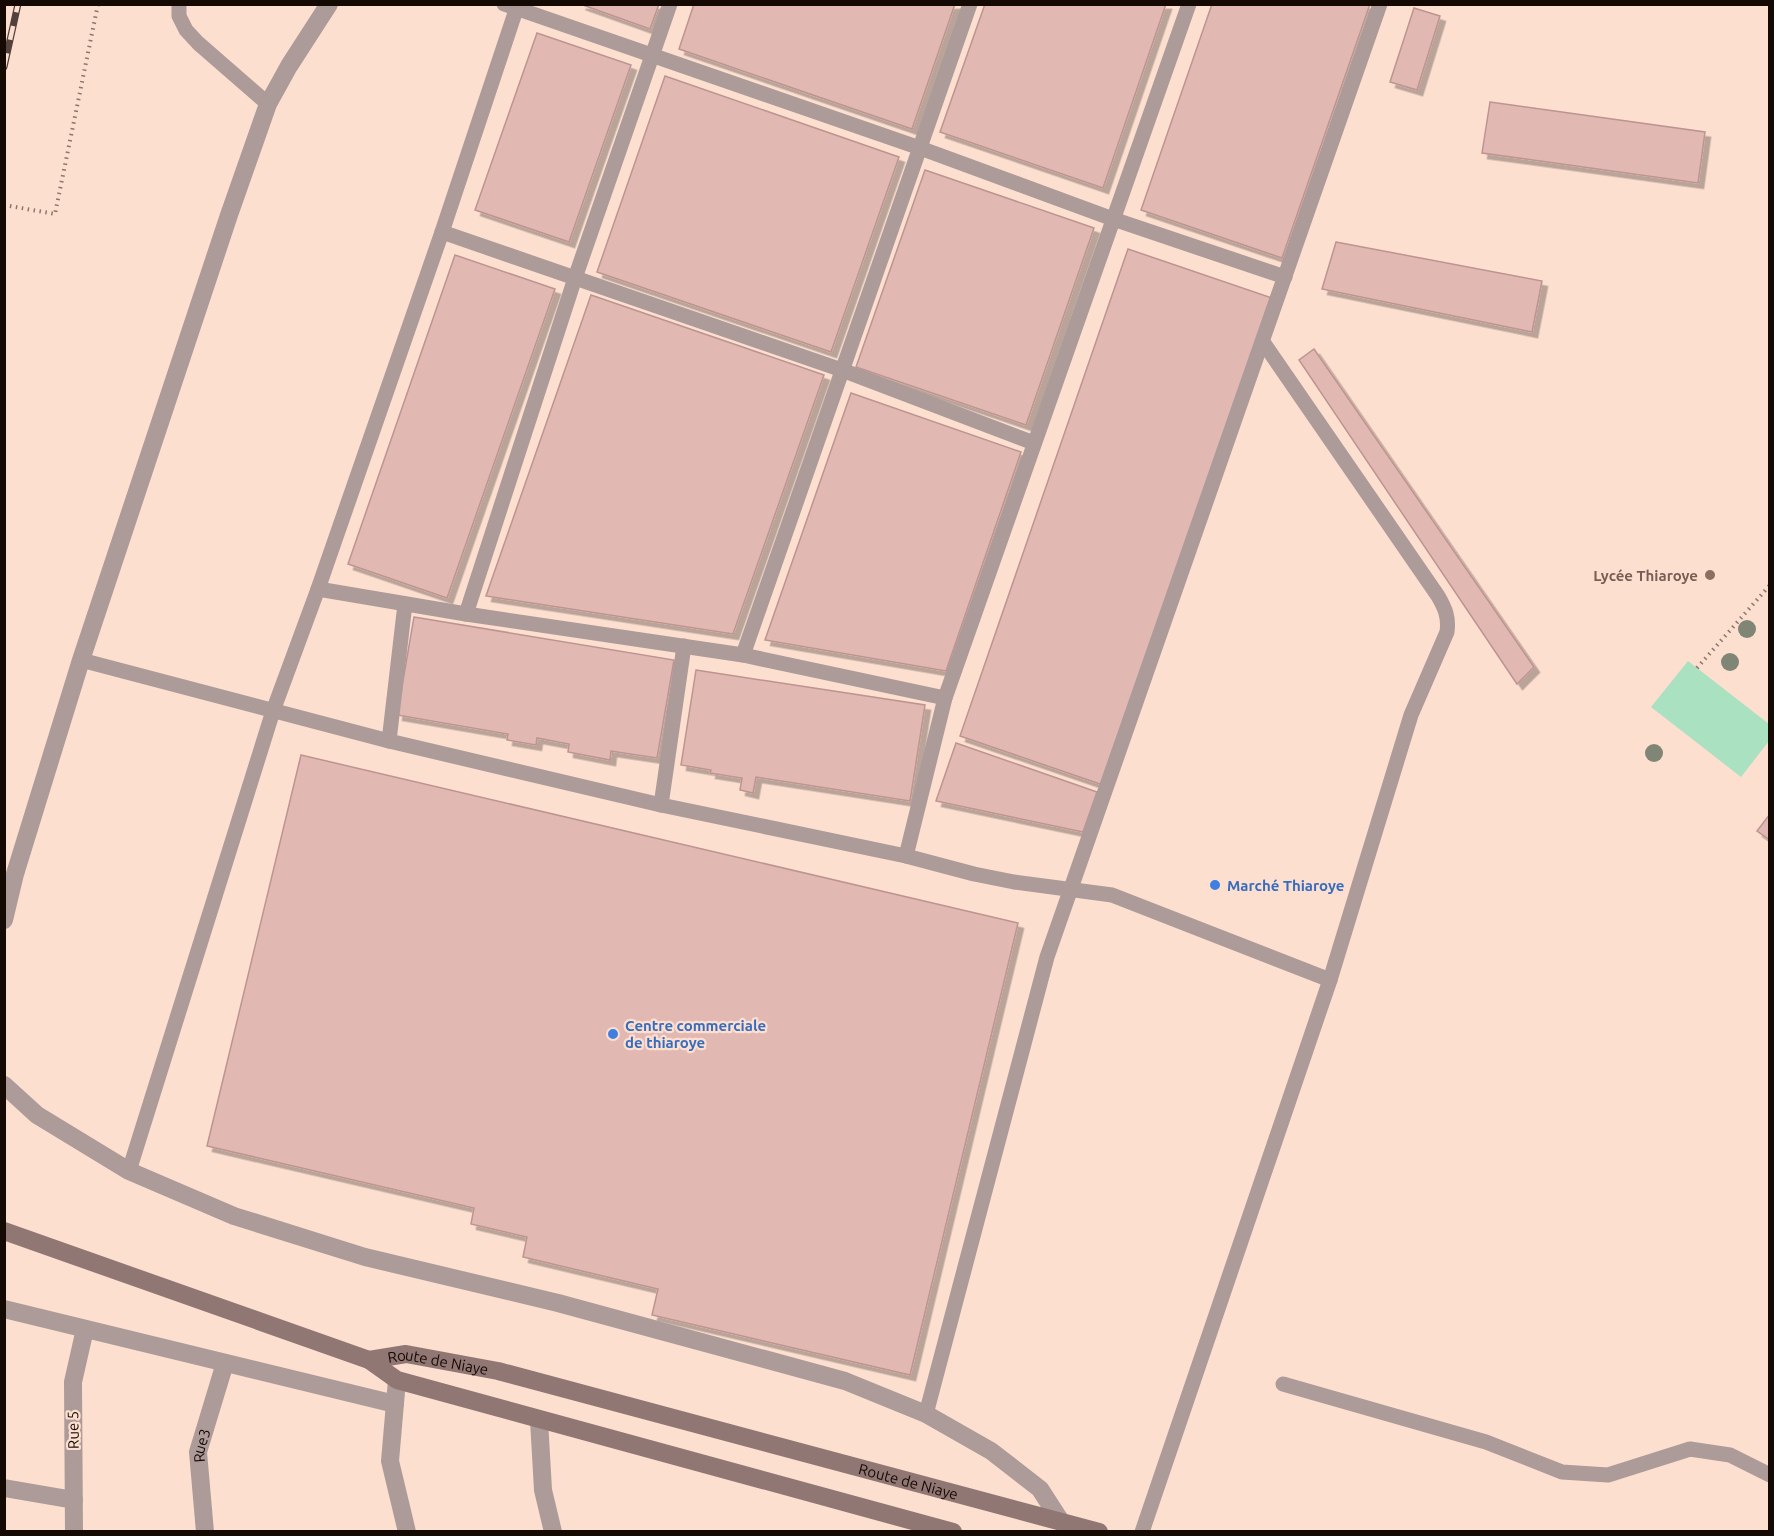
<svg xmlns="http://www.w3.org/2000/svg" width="1774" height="1536" font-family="Ubuntu,sans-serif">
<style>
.green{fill:#aae1c1}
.building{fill:#e2b8b3;stroke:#bd9490;stroke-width:1.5;filter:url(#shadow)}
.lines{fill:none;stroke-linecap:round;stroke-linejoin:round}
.path{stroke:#8c776d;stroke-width:4;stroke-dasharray:1.5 4.5;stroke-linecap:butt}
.service{stroke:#ad9b99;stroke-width:15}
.minor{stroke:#ad9b99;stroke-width:18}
.tertiary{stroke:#ad9b99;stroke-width:18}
.secondary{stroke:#917774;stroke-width:18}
.rail-casing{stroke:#53423b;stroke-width:7}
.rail{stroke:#fddfd0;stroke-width:4.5;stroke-dasharray:14;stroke-linecap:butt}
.tree{fill:#808676}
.education-dot{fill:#8d6e63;stroke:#fddfd0;stroke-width:2}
.shop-dot{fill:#3f7fe0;stroke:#fddfd0;stroke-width:2}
.labels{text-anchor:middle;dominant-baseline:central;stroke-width:4.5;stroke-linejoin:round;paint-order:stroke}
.education-label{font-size:15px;font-weight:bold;fill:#785e54;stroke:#fddfd0;text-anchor:end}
.shop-label{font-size:15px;font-weight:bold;fill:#366cbe;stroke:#fddfd0;text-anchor:start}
.street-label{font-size:15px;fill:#150904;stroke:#fddfd0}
</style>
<defs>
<filter id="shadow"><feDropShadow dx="5.5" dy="5.5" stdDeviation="0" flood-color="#0004"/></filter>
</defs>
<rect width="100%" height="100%" fill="#fddfd0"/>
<polygon class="green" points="1688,661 1769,724 1769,741 1741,777 1651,707"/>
<g class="building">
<polygon points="580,4 659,4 650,29"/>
<polygon points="694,4 955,4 912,129 679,49"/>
<polygon points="985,4 1166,4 1103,188 940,132"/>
<polygon points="1212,4 1370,4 1282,258 1141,210"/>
<polygon points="1414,8 1440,16 1417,90 1390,82"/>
<polygon points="537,33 631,65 569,242 475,210"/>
<polygon points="665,76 899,157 831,352 597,272"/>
<polygon points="1490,102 1705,132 1698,183 1482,153"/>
<polygon points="925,170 1094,228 1026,425 856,367"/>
<polygon points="1336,242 1542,281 1532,332 1322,289"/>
<polygon points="1128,249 1272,298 1103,785 960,736"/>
<polygon points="455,255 555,289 447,598 348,564"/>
<polygon points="591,295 824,375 733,634 486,596"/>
<polygon points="1314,349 1534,667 1517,684 1299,360"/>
<polygon points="851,393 1021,452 946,671 765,640"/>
<polygon points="414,617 674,660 657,758 611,751 610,760 568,752 569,744 537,738 536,745 507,740 508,734 397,715"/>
<polygon points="696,670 925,705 910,801 756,777 753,793 740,790 742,778 710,773 711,770 681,765"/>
<polygon points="956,743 1097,792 1083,832 936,801"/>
<polygon points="301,755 1018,923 910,1375 652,1315 658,1289 523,1257 527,1237 471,1224 474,1208 207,1146"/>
<polygon points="1770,814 1770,840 1757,831"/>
</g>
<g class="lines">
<g class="path">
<polyline points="4,205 55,214 98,4"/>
<polyline points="1697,668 1770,585"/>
</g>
<g class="service">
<polyline points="179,4 179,16 186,30 198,43 268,104"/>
<polyline points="504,4 920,148 1113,219 1285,277"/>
<polyline points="442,232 842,370 1034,443"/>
<polyline points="318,589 466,614 743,655 945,698"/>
<polyline points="466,614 575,278 670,4"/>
<polyline points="743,655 970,4"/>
<polyline points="81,660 389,741 661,805 906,856 974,874 1014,882 1112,895 1330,980"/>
<polyline points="389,741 405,604"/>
<polyline points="661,805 684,646"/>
<polyline points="906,856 945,698 1189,4"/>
<polyline points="129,1171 273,711 318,589 442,232 518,4"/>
<polyline points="1283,1384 1486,1442 1562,1472 1608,1475 1690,1449 1730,1455 1770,1475"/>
<polyline points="926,1414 1047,957 1380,4"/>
<path d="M1142 1532 1330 980 1411 715 1447 632C1449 617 1445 608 1438 596L1263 342"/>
</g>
<g class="minor">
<polyline points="4,1309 395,1404"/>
<polyline points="397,1380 390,1461 407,1532"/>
<polyline points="539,1420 543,1490 553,1532"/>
<polyline points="4,1488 74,1500"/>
<polyline points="74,1532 73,1382 85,1329"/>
<path id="s1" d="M205 1532 198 1452 225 1363"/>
</g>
<g class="tertiary">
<polyline points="4,920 15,874 81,660 229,215 268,104 289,66 329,4"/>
<polyline points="4,1085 37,1115 129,1171 234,1216 365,1257 558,1303 845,1381 926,1414 991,1451 1040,1489 1060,1520"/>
</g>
<g class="secondary">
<polyline points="4,1231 369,1360 397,1380 953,1532"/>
<path id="s2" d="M369 1360 406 1354 498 1371 1099 1532"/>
</g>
<defs>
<polyline id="rail" points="4,67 18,4"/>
</defs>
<use href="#rail" class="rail-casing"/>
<use href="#rail" class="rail"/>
</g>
<g class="tree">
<circle cx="1747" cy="629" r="9"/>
<circle cx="1730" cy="662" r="9"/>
<circle cx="1654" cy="753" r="9"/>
</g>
<circle class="education-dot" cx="1710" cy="575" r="6"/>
<g class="shop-dot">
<circle cx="1215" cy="885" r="6"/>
<circle cx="613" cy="1034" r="6"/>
</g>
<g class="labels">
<g class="education-label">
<text x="1698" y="575">Lycée Thiaroye</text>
</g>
<g class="shop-label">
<text x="1227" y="885">Marché Thiaroye</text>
<text x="625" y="1025">Centre commerciale<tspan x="625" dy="17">de thiaroye</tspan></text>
</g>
<g class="street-label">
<text stroke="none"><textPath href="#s2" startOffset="70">Route de Niaye</textPath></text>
<text transform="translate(73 1430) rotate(-91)">Rue 5</text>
<text stroke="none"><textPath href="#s1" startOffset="87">Rue3</textPath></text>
<text stroke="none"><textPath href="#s2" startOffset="556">Route de Niaye</textPath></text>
</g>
</g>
<rect width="1774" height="1536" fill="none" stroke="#150904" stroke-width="12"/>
</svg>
